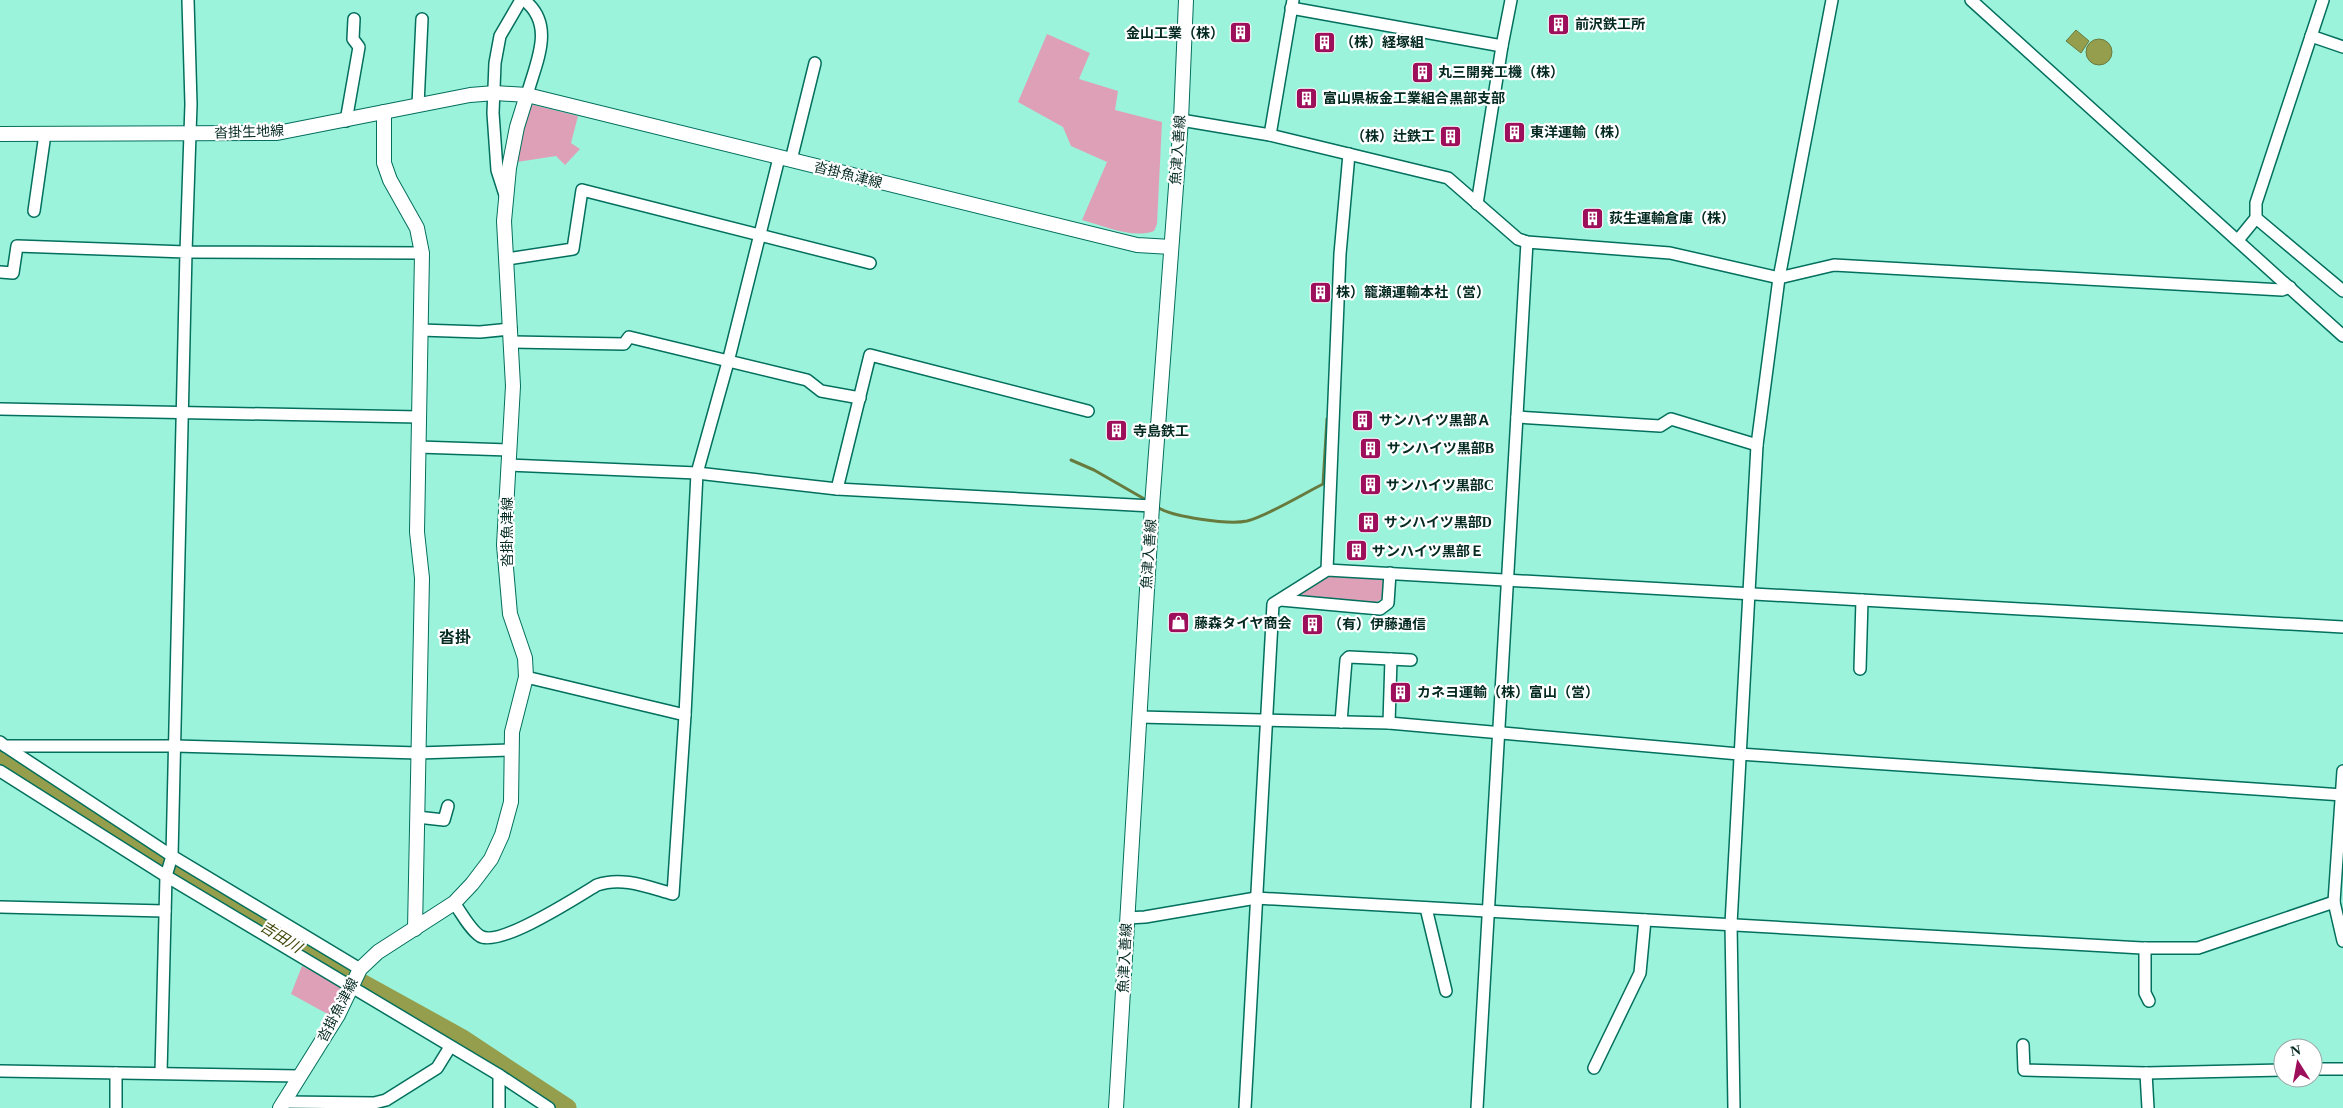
<svg xmlns="http://www.w3.org/2000/svg" width="2343" height="1108" font-family="'Times New Roman','Noto Sans JP',serif">
<style>
.green{fill:#dea0b6}
.water{fill:#949e4c;stroke:#687b3f}
.lines{fill:none;stroke-linecap:round;stroke-linejoin:round}
.stream{stroke:#687b3f;stroke-width:3}
.river{stroke:#949e4c;stroke-width:19}
.minor-casing{stroke:#036f5d;stroke-width:14}
.major-casing{stroke:#036f5d;stroke-width:16}
.minor{stroke:#fff;stroke-width:11}
.major{stroke:#fff;stroke-width:14}
.labels{text-anchor:middle;dominant-baseline:central;stroke-width:4.5;stroke-linejoin:round;paint-order:stroke}
.poi-label{font-size:14px;font-weight:bold;fill:#032921;stroke:#fff;text-anchor:start}
.street-label{font-size:14px;fill:#032921;stroke:#fff}
.water-label{font-size:15px;font-style:italic;fill:#454b0c;stroke:#fff}
.quarter-label{font-size:16px;font-weight:bold;fill:#032921;stroke:#fff}
</style>
<rect width="100%" height="100%" fill="#9cf3dc"/>
<g class="green">
<path d="M1047 34 1090 53 1079 79 1118 91 1115 110 1162 122 1157 224 1154 231C1133 239 1104 226 1082 220L1107 162 1071 146 1063 127 1018 102Z"/>
<polygon points="534,105 578,116 571,143 580,149 565,165 556,156 517,162 529,106"/>
<polygon points="1326,574 1384,579 1383,598 1375,603 1297,598 1296,594"/>
<polygon points="302,966 343,987 333,1017 291,994"/>
</g>
<g class="water">
<polygon points="2076,30 2089,41 2081,53 2066,41"/>
<circle cx="2099" cy="52" r="13"/>
</g>
<g class="lines">
<g class="stream">
<polyline points="1071,460 1094,470 1148,501"/>
<path d="M1157 507C1172 517 1229 525 1247 521 1267 516 1303 494 1323 484L1327 419"/>
</g>
<polyline class="river" points="0,757 291,944 461,1038 567,1108"/>
<defs>
<g id="minor">
<polyline points="188,0 191,104 186,252 422,253"/>
<path d="M524 0C556 25 536 62 527 95"/>
<polyline points="1971,0 2343,336"/>
<polyline points="1291,8 1502,46"/>
<polyline points="2311,36 2343,47"/>
<polyline points="418,105 422,19"/>
<polyline points="1181,120 1270,135 1448,178 1518,239 1527,242 1670,253 1779,278 1834,265 2282,290 2290,287"/>
<polyline points="346,121 359,47 353,39 354,19"/>
<polyline points="1270,135 1293,0"/>
<polyline points="791,160 815,63"/>
<polyline points="506,198 497,170 493,113 495,63 500,36 521,0"/>
<polyline points="1477,204 1502,46 1511,0"/>
<polyline points="34,211 45,134"/>
<polyline points="2256,218 2343,291"/>
<polyline points="2238,240 2256,218 2256,203 2323,0"/>
<polyline points="507,259 573,249 582,190 870,263"/>
<polyline points="0,272 13,273 17,246 186,252 172,856 166,876 161,1073"/>
<polyline points="420,330 480,332 511,329"/>
<polyline points="512,342 624,344 629,337 807,380 821,391 860,398"/>
<polyline points="0,409 419,417"/>
<polyline points="1517,417 1660,426 1671,419 1757,445"/>
<polyline points="418,447 509,450"/>
<polyline points="508,465 697,473 837,489 1152,506"/>
<polyline points="837,489 870,355 1088,411"/>
<polyline points="1327,570 1340,254 1349,154"/>
<polyline points="1281,600 1380,609 1388,603 1390,573"/>
<polyline points="1860,669 1862,600"/>
<polyline points="526,677 685,715"/>
<polyline points="1139,717 1389,723 1739,754 2343,795"/>
<polyline points="1341,722 1346,660 1349,657 1411,660"/>
<polyline points="1389,723 1391,659"/>
<polyline points="0,742 5,746 175,746 418,753 512,750"/>
<polyline points="5,746 172,856 360,969"/>
<polyline points="0,771 166,876 499,1075 549,1108"/>
<polyline points="2343,771 2334,902 2343,941"/>
<polyline points="417,817 444,820 448,806"/>
<path d="M454 903C461 912 470 930 480 936 499 948 577 897 597 885 622 876 648 887 673 894L685 715 697 473 728 362 779 158"/>
<polyline points="0,907 165,911"/>
<polyline points="1426,908 1446,991"/>
<polyline points="1127,918 1145,917 1256,898 2142,948 2198,948 2334,902"/>
<polyline points="2145,948 2145,993 2149,1001"/>
<polyline points="2023,1045 2024,1070 2146,1073 2283,1070"/>
<polyline points="1594,1068 1640,973 1645,920"/>
<polyline points="2313,1069 2343,1069"/>
<polyline points="0,1071 299,1076"/>
<polyline points="2146,1073 2148,1108"/>
<polyline points="283,1102 374,1103 386,1100 437,1068 450,1047"/>
<polyline points="116,1108 116,1073"/>
<polyline points="499,1108 499,1075"/>
<polyline points="1245,1108 1273,604 1327,570 2343,627"/>
<polyline points="1477,1108 1527,242"/>
<polyline points="1734,1108 1731,924 1757,445 1779,278 1832,0"/>
</g>
<g id="major">
<polyline points="384,112 384,163 390,180 417,228 422,253 417,532 422,578 415,929"/>
<polyline points="0,134 277,133 470,95 495,93 527,95 1137,245 1171,247"/>
<polyline points="280,1108 338,1015 360,969 378,952 454,903 472,884 491,859 502,835 511,802 512,732 526,677 525,658 510,614 504,545 513,386 504,221 509,168 517,127 527,95"/>
<polyline points="1116,1108 1152,506 1181,120 1186,0"/>
</g>
</defs>
<use href="#minor" class="minor-casing"/>
<use href="#major" class="major-casing"/>
<use href="#minor" class="minor"/>
<use href="#major" class="major"/>
</g>
<defs>
<symbol id="building-square" viewBox="-11 -11 22 22"><rect x="-9" y="-9" width="18" height="18" rx="4" fill="#9d0e5b" stroke="#fff"/><path d="M-4-6H4V6H1V3H-1V6H-4ZM-2.5-4.3h1.7v1.8h-1.7ZM.8-4.3h1.7v1.8H.8ZM-2.5-1h1.7V.8h-1.7ZM.8-1h1.7V.8H.8Z" fill="#fff"/></symbol>
<symbol id="shop-square" viewBox="-11 -11 22 22"><rect x="-9" y="-9" width="18" height="18" rx="4" fill="#9d0e5b" stroke="#fff"/><path d="M-5-2.5h2.3a2.7 3.5 0 0 1 5.4 0H5L5.5 6h-11ZM-1.5-2.5h3a1.5 2.3 0 0 0-3 0Z" fill="#fff"/></symbol>
</defs>
<g fill-rule="evenodd">
<use href="#building-square" x="1546" y="12" width="25" height="25"/>
<use href="#building-square" x="1228" y="20" width="25" height="25"/>
<use href="#building-square" x="1312" y="30" width="25" height="25"/>
<use href="#building-square" x="1410" y="60" width="25" height="25"/>
<use href="#building-square" x="1294" y="86" width="25" height="25"/>
<use href="#building-square" x="1502" y="120" width="25" height="25"/>
<use href="#building-square" x="1438" y="124" width="25" height="25"/>
<use href="#building-square" x="1580" y="206" width="25" height="25"/>
<use href="#building-square" x="1308" y="280" width="25" height="25"/>
<use href="#building-square" x="1350" y="408" width="25" height="25"/>
<use href="#building-square" x="1104" y="418" width="25" height="25"/>
<use href="#building-square" x="1358" y="436" width="25" height="25"/>
<use href="#building-square" x="1358" y="472" width="25" height="25"/>
<use href="#building-square" x="1356" y="510" width="25" height="25"/>
<use href="#building-square" x="1344" y="538" width="25" height="25"/>
<use href="#shop-square" x="1166" y="610" width="25" height="25"/>
<use href="#building-square" x="1300" y="612" width="25" height="25"/>
<use href="#building-square" x="1388" y="680" width="25" height="25"/>
</g>
<g class="labels">
<g class="poi-label">
<text x="1575" y="24">前沢鉄工所</text>
<text x="1224" y="33" text-anchor="end">金山工業（株）</text>
<text x="1340" y="42">（株）経塚組</text>
<text x="1438" y="72">丸三開発工機（株）</text>
<text x="1323" y="98">富山県板金工業組合黒部支部</text>
<text x="1530" y="132">東洋運輸（株）</text>
<text x="1435" y="136" text-anchor="end">（株）辻鉄工</text>
<text x="1609" y="218">荻生運輸倉庫（株）</text>
<text x="1336" y="292">株）籠瀬運輸本社（営）</text>
<text x="1379" y="420">サンハイツ黒部Ａ</text>
<text x="1133" y="431">寺島鉄工</text>
<text x="1387" y="448">サンハイツ黒部B</text>
<text x="1386" y="485">サンハイツ黒部C</text>
<text x="1384" y="522">サンハイツ黒部D</text>
<text x="1372" y="551">サンハイツ黒部Ｅ</text>
<text x="1194" y="623">藤森タイヤ商会</text>
<text x="1328" y="624">（有）伊藤通信</text>
<text x="1417" y="692">カネヨ運輸（株）富山（営）</text>
</g>
<g class="street-label">
<text transform="translate(249 132) rotate(-2)">沓掛生地線</text>
<text transform="translate(1178 150) rotate(-86)">魚津入善線</text>
<text transform="translate(848 175) rotate(14)">沓掛魚津線</text>
<text transform="translate(507 532) rotate(-90)">沓掛魚津線</text>
<text transform="translate(1149 554) rotate(-86)">魚津入善線</text>
<text transform="translate(1125 958) rotate(-87)">魚津入善線</text>
<text transform="translate(338 1010) rotate(-62)">沓掛魚津線</text>
</g>
<g class="water-label">
<text transform="translate(281 937) rotate(32)">吉田川</text>
</g>
<g class="quarter-label">
<text x="455" y="637">沓掛</text>
</g>
</g>
<g transform="translate(2298 1063) rotate(349)"><circle r="24" fill="#ffffff" stroke="#9aa9a6"/>
<path d="M0-4L9 19L0 12L-9 19Z" fill="#9d0e5b"/>
<text y="-8" font-size="14" font-weight="bold" text-anchor="middle" fill="#032921">N</text>
</g>
</svg>
